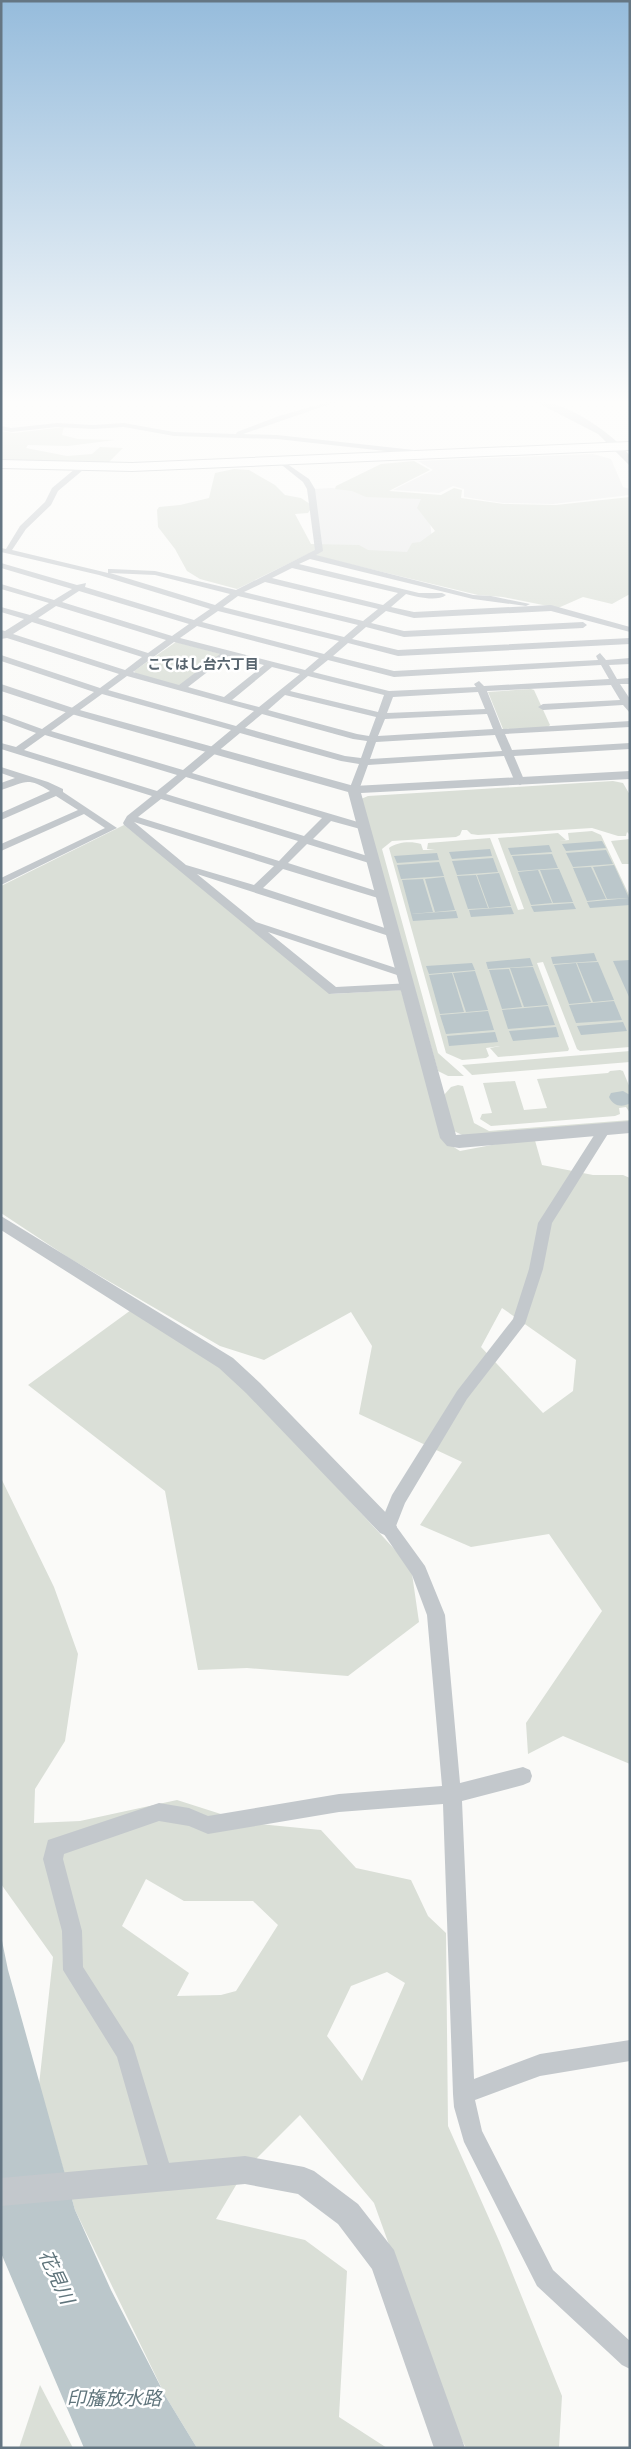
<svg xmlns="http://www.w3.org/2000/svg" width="631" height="2449" font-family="Karla,'Noto Sans JP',sans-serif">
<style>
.built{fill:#e8e9e9}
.green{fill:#dadfd7;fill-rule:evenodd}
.water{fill:#bbc7cb}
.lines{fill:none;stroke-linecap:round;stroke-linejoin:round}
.trunk-casing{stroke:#b4b9bd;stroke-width:2}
.minor{fill:#c3c8cc;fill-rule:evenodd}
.tertiary{fill:#c3c8cc;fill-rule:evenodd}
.trunk{fill:#fff;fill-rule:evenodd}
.labels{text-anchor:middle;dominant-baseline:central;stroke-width:5;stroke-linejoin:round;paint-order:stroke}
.far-neighbourhood-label{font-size:14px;font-weight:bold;fill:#57646e;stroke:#fff}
.near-water-label{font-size:19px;font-style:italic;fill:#60757c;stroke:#fff}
</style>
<rect width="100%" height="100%" fill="#fafaf8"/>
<g class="built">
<polygon points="593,454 611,459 623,487 630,489 630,495 553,504 503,503 464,497 464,489 453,486 439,493 393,490 433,470 418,461"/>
<polygon points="331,488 427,496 434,556 323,552 314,489"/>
</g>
<g class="green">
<polygon points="64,427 62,435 78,439 115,440 68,446 28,445 26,448 67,456 92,454 100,447 123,448 107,464 1,461 1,431 14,433"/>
<polygon points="414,461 430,470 389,491 441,495 454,488 462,490 461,498 504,504 556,505 630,497 630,594 612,604 583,597 558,608 503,597 478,595 308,554 237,589 200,579 187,571 175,549 158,527 157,510 159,507 180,505 209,498 215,473 234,469 249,470 275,485 285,495 301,498 313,506 308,513 295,514 311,544 359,545 368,550 407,552 412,543 420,542 435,531 417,508 421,499 366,497 352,491 335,489 336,486 381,464"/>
<polygon points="176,642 221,654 179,686 136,674 134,671"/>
<polygon points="531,689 534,690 550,725 547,728 503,729 488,692"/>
<polygon points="613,781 623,783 630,795 630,835 627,832 626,836 618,836 592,828 478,835 471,834 467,830 462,830 460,835 456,837 392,841 382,849 438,1053 464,1076 448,1076 438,1071 361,799 368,796"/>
<path d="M124 825 194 880 331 994 401 990 444 1141 460 1151 534 1137 542 1165 593 1175H623L630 1178V1764L563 1736 528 1754 526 1723 602 1611 549 1534 471 1547 420 1525 462 1462 359 1414 372 1346 351 1312 264 1360 220 1346 69 1258 1 1213V886ZM502 1308 576 1360 573 1391 543 1413 481 1347Z"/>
<path d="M592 831 601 835 630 897V1047L580 1051 577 1049 543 962 537 963 569 1049 568 1051 498 1057 490 1048 500 1046 486 1048 489 1056 486 1058 462 1060 446 1053 389 848C397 842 411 841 421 844L423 850H435L427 849 428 843 490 838 518 910 524 909 498 838 558 833 566 840 559 841 569 840 568 833Z"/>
<polygon points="630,839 630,864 622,864 611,841"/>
<polygon points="630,1051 630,1062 472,1075 462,1065"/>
<polygon points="620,1070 623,1071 630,1088 630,1113 626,1107 619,1108 620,1114 615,1116 491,1126 480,1119 482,1114 492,1113 483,1083 515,1081 524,1110 547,1108 537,1079 608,1073 610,1071"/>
<polygon points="458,1085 463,1086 474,1123 489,1131 630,1120 630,1123 464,1136 454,1131 444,1095 451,1087"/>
<polygon points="131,1310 232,1374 411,1567 419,1622 348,1676 247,1668 198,1670 165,1491 28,1385"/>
<path d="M1 1478 54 1587 78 1654 65 1741 35 1789 34 1823 80 1821 177 1800 249 1823 321 1830 356 1868 411 1880 428 1916 446 1933 448 2126 500 2243 562 2396 559 2448H466L454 2425 374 2203 300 2115 245 2170 216 2219 305 2240 347 2271 339 2417 387 2448H197L166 2397 75 2210 39 2085 53 1957 1 1884ZM146 1879 184 1901H253L278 1925 236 1991 221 1995 177 1996 189 1973 122 1926ZM387 1972 405 1983 362 2081 327 2036 351 1986Z"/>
<polygon points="40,2385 73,2448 19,2448"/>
</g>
<g class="water">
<polygon points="602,841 606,848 566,851 562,844"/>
<polygon points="549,845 552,852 511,855 508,848"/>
<polygon points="490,849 492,856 452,859 449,852"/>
<polygon points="606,850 613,864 573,867 566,853"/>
<polygon points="437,853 439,860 397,863 394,856"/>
<polygon points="552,854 558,868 518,871 512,856"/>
<polygon points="493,858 498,872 457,875 452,861"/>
<polygon points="439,862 444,876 401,879 397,865"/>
<polygon points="614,865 629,898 607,899 593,867"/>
<polygon points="591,867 606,899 587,901 573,868"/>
<polygon points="559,869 573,902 553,903 540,870"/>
<polygon points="538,870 552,903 531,905 518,872"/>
<polygon points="499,873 511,906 489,908 477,875"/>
<polygon points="476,875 488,908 468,909 457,876"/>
<polygon points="444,877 455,910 435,912 425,879"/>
<polygon points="423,879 433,912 411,914 402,880"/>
<polygon points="629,898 630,905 590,908 587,902"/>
<polygon points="573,903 576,909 534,912 531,906"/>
<polygon points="511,907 514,914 471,917 469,910"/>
<polygon points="456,911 458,918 413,921 411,914"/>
<polygon points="594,953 597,961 553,964 551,957"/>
<polygon points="530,958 533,966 488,969 486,962"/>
<polygon points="630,960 630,999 613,961"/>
<polygon points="598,962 614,1000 593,1002 577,963"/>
<polygon points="472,963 475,970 429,974 426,966"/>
<polygon points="576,963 591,1002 569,1004 554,965"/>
<polygon points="533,967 548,1005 524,1007 510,968"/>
<polygon points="509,969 522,1007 502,1009 489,970"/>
<polygon points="475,971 488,1010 466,1012 453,973"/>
<polygon points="452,973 464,1012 440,1014 429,975"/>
<polygon points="614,1001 622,1020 576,1023 569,1005"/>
<polygon points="548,1006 555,1025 508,1029 502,1010"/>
<polygon points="488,1011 494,1030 446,1034 440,1015"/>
<polygon points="623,1022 627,1031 581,1035 577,1026"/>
<polygon points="556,1027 559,1037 513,1041 509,1031"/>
<polygon points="495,1032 498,1042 449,1046 447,1036"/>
<path d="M623 1091 630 1095V1103C622 1108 613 1106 609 1097L611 1093Z"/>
<polygon points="1,1936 8,1970 75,2210 111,2290 166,2397 197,2448 84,2448 1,2253"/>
</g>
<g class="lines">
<defs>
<polygon id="trunk" points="630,442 630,450 132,471 1,468 1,460 132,463"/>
</defs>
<use href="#trunk" class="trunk-casing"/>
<g class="minor">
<polygon points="328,402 336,402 243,434 277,435 414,450 423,458 417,459 412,454 277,439 174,436 124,427 93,429 57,427 11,432 1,430 1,426 11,428 57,423 93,425 124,423 174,432 236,434 237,432 279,416"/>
<path d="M280 459 309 479 315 489 323 551 316 555 473 595 491 596 530 604 526 606 473 599 310 559 299 564 419 593H442L446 595C437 602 417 597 406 594L391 607 414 612 551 605 630 627V632L551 611 414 618 386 611 371 623 404 631 583 622 587 625 583 628 404 637 366 627 352 639 398 650 630 638V644L398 656 348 643 333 656 394 671 598 660 596 656 600 653 606 660 630 658V664L609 665 617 679 630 678V684H620L630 699V713L623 705 543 710 538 707 543 704 620 700 611 685 487 691 502 729 630 721V727L505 734 512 750 630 743V749L514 756 525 782 520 785 515 782 504 756 368 765 359 790 354 793 349 790 359 764 341 761 240 733 192 773 368 825 369 827 364 830 331 821 313 839 377 859V863H369L307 844 288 863 386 894V898H378L283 869 263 888 397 932V936H389L197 874 256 922 408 972 410 974 408 976H400L268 932 336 987 411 983V989L407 990 329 994 124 825 123 823 127 816 152 796 1 749V743L16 747 36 733 1 720V714L42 729 94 692 1 661V655L100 688 119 674 7 638 1 639V630L5 631 24 619 1 612V607L30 615 49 603 1 589V584L54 600 72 589 1 568V563L77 585 86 583 85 587 194 620 210 609 99 575 1 552V548L6 549 20 526 45 502 52 488 76 468 83 470 58 491 51 505 26 529 12 550 108 573V569H111L155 571 236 590 315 550 307 489 303 482 278 462ZM292 568 398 593 383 605 272 578ZM110 573 155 575 230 594 215 605ZM265 582 378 609 363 621 244 592ZM79 591 189 624 172 636 62 602ZM238 596 358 625 344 637 223 607ZM56 606 166 640 148 653 38 618ZM218 611 339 641 324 654 202 622ZM32 622 142 657 125 670 13 634ZM197 626 319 658 305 670 180 638ZM174 642 220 654 179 685 133 672ZM228 656 264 665 224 697 188 687ZM328 660 394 677 601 665 609 679 484 686 479 681 474 684 476 687 389 691 313 672ZM272 667 300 674 259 707 232 700ZM127 676 254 711 236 726 108 690ZM308 676 384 695 378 712 290 691ZM478 692 485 709 387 713 393 697ZM102 694 231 730 183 770 51 731ZM285 695 376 717 369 736 357 734 268 710ZM262 714 353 739 367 741 361 758 345 756 245 728ZM487 714 493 729 378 736 385 719ZM45 735 177 775 157 791 24 750ZM495 735 502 751 370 759 376 742ZM186 777 322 818 304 836 166 794ZM161 799 298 841 279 861 138 817ZM134 822 274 866 254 885 186 865Z"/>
<path d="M1 767 48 782 63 789V792L117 828 1 885V878L105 828 84 814 1 851V844L78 810 56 796 1 820V813L50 791C26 776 25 783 1 790V783L15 778 1 773Z"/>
<polygon points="605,1125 611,1129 552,1223 543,1269 525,1324 467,1399 405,1503 396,1526 425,1566 445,1615 460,1783 523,1767 530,1770 532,1776 530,1782 523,1785 462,1801 474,2079 540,2054 630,2040 630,2061 540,2076 475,2100 482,2131 553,2270 630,2341 630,2369 622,2365 537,2286 464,2142 454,2107 453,2094 443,1804 339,1812 208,1834 189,1826 159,1821 64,1854 63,1859 82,1931 83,1967 133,2045 173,2176 170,2184 162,2187 154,2184 151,2176 117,2057 63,1970 62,1931 43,1859 48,1840 159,1803 189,1808 208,1816 339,1794 442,1786 427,1615 412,1575 379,1527 392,1495 457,1391 513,1319 529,1269 538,1223 600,1126"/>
</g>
<g class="tertiary">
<path d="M536 402C563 399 614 434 630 456V466L598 434Z"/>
<polygon points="1,684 76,709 354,786 630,771 630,779 361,793 456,1135 630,1121 630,1133 459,1148 447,1146 440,1138 348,792 68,713 1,691"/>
<polygon points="1,1216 233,1358 260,1383 394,1521 397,1527 394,1533 387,1536 380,1533 246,1393 219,1368 1,1230"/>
<polygon points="245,2156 304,2167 314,2171 358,2204 394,2250 465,2448 434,2448 372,2269 338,2224 298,2194 245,2184 1,2206 1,2178"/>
</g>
<use href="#trunk" class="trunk"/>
</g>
<linearGradient id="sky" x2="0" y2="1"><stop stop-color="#96bcdc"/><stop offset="0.54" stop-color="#fdfdfc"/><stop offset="1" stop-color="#fdfdfc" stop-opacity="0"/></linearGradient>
<rect width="631" height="744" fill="url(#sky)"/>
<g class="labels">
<g class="far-neighbourhood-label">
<text x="203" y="664">こてはし台六丁目</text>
</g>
<g class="near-water-label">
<text transform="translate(56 2277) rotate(65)">花見川</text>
<text x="114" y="2399">印旛放水路</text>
</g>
</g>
<rect width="631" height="2449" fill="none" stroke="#657683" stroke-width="5"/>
</svg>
